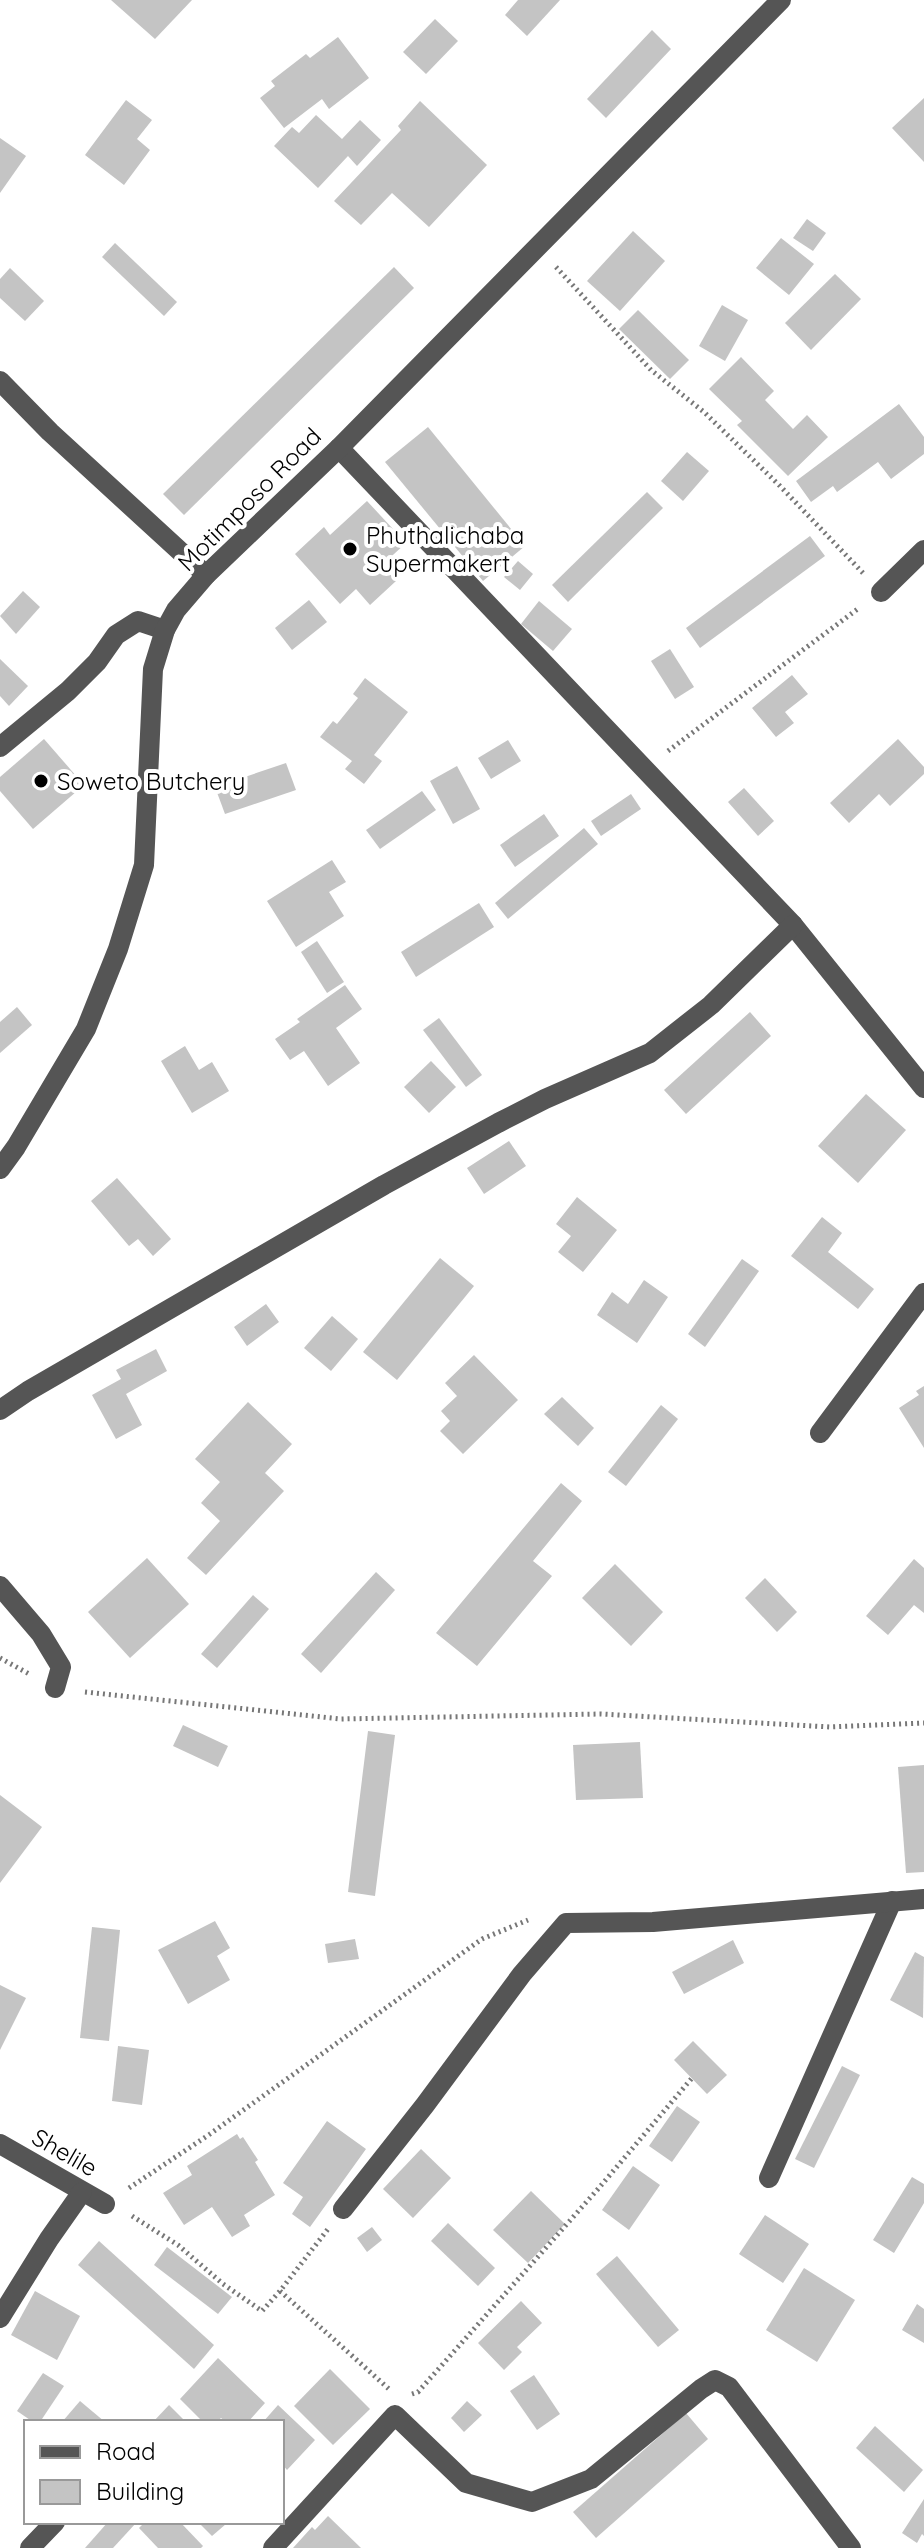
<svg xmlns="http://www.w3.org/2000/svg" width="924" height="2548" font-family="Quicksand,sans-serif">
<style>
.building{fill:#c4c4c4}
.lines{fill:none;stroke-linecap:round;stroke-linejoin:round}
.path{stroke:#777;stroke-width:5;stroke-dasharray:2 4;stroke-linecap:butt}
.minor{stroke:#555;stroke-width:20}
.poi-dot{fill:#000;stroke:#fff;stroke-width:3}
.labels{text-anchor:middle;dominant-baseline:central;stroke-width:8;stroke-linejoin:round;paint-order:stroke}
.street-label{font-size:24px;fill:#000;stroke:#fff}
.poi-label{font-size:24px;fill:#000;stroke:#fff;text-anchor:start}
</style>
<rect width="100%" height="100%" fill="#fff"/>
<g class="building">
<polygon points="111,0 192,0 155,39"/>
<polygon points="518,0 560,0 527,36 505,15"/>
<polygon points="435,19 458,41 426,74 403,52"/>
<polygon points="652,30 671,49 606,118 587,99"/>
<polygon points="338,37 369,78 329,109 322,99 284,128 260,98 275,86 271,81 306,54 310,58"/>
<polygon points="924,98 924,162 892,128"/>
<polygon points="126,100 152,120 137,139 150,150 124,185 85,155"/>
<polygon points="420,101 487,165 429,227 392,193 361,225 334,201 401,130 398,126"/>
<polygon points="316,115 342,139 360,120 381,140 357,166 348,156 318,188 274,146 292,127 299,133"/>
<polygon points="0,138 26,156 0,193"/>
<polygon points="807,219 826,233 813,251 793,238"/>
<polygon points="633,231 665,261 620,311 587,281"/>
<polygon points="781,238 814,264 789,295 756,268"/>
<polygon points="115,243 177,302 164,316 102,257"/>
<polygon points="394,267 414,288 184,515 163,494"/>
<polygon points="10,268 44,301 25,321 0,298 0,279"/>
<polygon points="835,274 861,299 811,350 785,323"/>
<polygon points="722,305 748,320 725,361 699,346"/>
<polygon points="638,310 689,360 670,379 619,329"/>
<polygon points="741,357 774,391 765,400 793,429 807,415 828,437 788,476 737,425 742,421 709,389"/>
<polygon points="899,404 924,437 924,454 891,479 878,462 837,492 833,486 811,502 796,481"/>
<polygon points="428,427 525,546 483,581 385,462"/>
<polygon points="687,452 709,471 683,501 661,481"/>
<polygon points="647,492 663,508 568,602 552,585"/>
<polygon points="367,501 406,543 382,565 396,581 370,605 356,589 340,604 295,554 324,527 330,535"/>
<polygon points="810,536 825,556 700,648 686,628"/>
<polygon points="518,561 533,574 520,590 504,577"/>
<polygon points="23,591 40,607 16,634 0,616"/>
<polygon points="309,600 327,622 292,650 275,628"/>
<polygon points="539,601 572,629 553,651 521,624"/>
<polygon points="670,649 694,687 675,699 651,661"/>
<polygon points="0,659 28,686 9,706 0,696"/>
<polygon points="792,675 808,694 785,712 794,723 776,737 752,708"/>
<polygon points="365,678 408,712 374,755 382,761 364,784 345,769 352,761 320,737 333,721 337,724 358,698 353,694"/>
<polygon points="44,739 84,785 33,829 0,791 0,777"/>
<polygon points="898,739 924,767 924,774 890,806 879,794 849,823 830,803"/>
<polygon points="508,740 521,761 491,779 478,758"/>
<polygon points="286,763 296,790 225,814 215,787"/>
<polygon points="457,766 480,809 453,824 430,781"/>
<polygon points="744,788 774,821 758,836 728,802"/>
<polygon points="422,791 436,810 380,849 366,830"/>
<polygon points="631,794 641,809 601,836 591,821"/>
<polygon points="544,814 559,836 515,867 500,845"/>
<polygon points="584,828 598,844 508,919 495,903"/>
<polygon points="332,860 346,882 329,892 344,916 296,947 267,901"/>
<polygon points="479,903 494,927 416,977 401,952"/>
<polygon points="317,941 344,982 327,993 301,952"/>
<polygon points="345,985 362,1009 336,1028 360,1063 328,1086 304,1051 290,1060 275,1039 300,1022 297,1019"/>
<polygon points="17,1007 32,1025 0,1053 0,1022"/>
<polygon points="750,1012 771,1036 686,1114 664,1090"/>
<polygon points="439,1018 482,1075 466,1087 423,1030"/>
<polygon points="185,1046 199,1070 212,1062 229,1091 192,1113 161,1061"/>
<polygon points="431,1061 456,1087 429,1113 404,1087"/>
<polygon points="866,1094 906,1130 858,1183 818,1146"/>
<polygon points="509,1141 526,1166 484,1194 467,1168"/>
<polygon points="117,1178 171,1239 153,1256 138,1239 129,1246 91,1201"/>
<polygon points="577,1197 617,1230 583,1272 558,1252 571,1236 556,1224"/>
<polygon points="822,1217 842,1233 828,1252 874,1289 858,1309 791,1256"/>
<polygon points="440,1258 474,1286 397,1380 363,1352"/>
<polygon points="742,1259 759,1271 705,1347 688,1334"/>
<polygon points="644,1280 668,1297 637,1343 597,1315 612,1292 628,1304"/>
<polygon points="266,1304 279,1322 247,1346 234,1327"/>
<polygon points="332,1316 358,1339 331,1371 304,1348"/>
<polygon points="156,1349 167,1371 126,1394 142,1425 116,1439 92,1395 121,1379 116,1370"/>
<polygon points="474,1355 518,1400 463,1454 440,1431 450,1421 441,1411 457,1396 445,1383"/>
<polygon points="924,1386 924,1448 899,1408 919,1395 916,1391"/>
<polygon points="562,1397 594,1428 578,1446 544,1414"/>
<polygon points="248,1402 292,1444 265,1473 284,1491 206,1575 187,1558 220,1521 201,1503 220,1482 195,1459"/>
<polygon points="661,1405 678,1419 626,1486 608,1472"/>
<polygon points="561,1483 582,1501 533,1561 552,1576 477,1666 436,1633"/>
<polygon points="147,1558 189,1604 130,1658 88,1612"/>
<polygon points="914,1559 924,1568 924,1613 914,1605 888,1635 866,1616"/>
<polygon points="615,1564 663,1612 631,1646 582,1598"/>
<polygon points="376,1572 395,1590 321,1673 301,1654"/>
<polygon points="765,1578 797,1612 777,1632 745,1598"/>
<polygon points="253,1595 269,1609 217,1668 201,1654"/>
<polygon points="183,1725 228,1746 218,1767 173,1746"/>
<polygon points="368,1731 395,1735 375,1896 348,1892"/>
<polygon points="640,1742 643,1798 576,1800 573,1745"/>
<polygon points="924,1765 924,1872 906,1873 898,1767"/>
<polygon points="0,1795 42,1827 0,1883"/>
<polygon points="215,1921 230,1948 217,1956 230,1980 188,2004 158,1950"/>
<polygon points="92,1927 120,1930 109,2041 80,2038"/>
<polygon points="355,1939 359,1959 328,1963 325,1944"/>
<polygon points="733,1940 744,1963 684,1994 672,1972"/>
<polygon points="915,1952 924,1957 923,2018 890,2000"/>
<polygon points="0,1985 26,1998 0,2050"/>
<polygon points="693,2041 727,2075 707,2094 674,2060"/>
<polygon points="118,2046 149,2050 142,2105 112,2101"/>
<polygon points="842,2066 860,2075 814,2168 795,2159"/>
<polygon points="677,2106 700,2122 672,2162 649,2146"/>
<polygon points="327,2121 366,2149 310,2227 292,2214 303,2197 283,2183"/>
<polygon points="237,2134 240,2139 243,2137 258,2160 255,2162 275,2195 244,2215 250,2226 232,2237 212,2207 184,2225 163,2193 192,2175 187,2166"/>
<polygon points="421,2149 451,2178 413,2218 383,2189"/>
<polygon points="633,2166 660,2185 629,2230 602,2210"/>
<polygon points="912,2177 924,2184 924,2203 894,2253 873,2240"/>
<polygon points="531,2191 565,2224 528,2263 493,2230"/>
<polygon points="765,2215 809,2244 783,2283 739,2254"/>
<polygon points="448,2223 495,2268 478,2286 431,2241"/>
<polygon points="372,2227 382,2240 367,2252 357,2238"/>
<polygon points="99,2241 214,2345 194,2369 78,2265"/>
<polygon points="167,2247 232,2297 218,2314 154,2265"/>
<polygon points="617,2256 679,2330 658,2347 596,2274"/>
<polygon points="804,2268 855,2300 817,2362 766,2330"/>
<polygon points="35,2291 80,2316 57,2360 11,2335"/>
<polygon points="521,2301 542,2323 517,2347 522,2352 504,2370 478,2343"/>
<polygon points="917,2304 924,2309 924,2343 902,2330"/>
<polygon points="218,2358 265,2403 248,2422 226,2422 221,2418 217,2422 203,2422 180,2399"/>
<polygon points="330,2369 370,2409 333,2445 294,2406"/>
<polygon points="43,2373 64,2386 40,2422 33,2422 17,2411"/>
<polygon points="534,2375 560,2414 537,2430 510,2391"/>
<polygon points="80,2401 105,2422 62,2422"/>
<polygon points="467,2401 482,2415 464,2432 451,2418"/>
<polygon points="169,2405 183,2419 180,2422 153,2422"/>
<polygon points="278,2405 315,2440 287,2470 282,2464 282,2422 263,2422"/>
<polygon points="686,2413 708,2439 596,2538 573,2512"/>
<polygon points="875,2426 923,2470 904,2492 856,2448"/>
<polygon points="924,2499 924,2536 922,2534 917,2543 902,2533"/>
<polygon points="328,2516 361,2548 293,2548 312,2527 315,2530"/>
<polygon points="108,2522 136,2523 113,2548 85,2548"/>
<polygon points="145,2522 180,2522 203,2546 201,2548 158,2548 139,2528"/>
<polygon points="198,2522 224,2522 226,2524 212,2536"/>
</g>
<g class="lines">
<g class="path">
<polyline points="556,267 651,370 704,412 780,486 863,573"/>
<polyline points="668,751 859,608"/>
<polyline points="0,1658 31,1675"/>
<polyline points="85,1692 341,1719 601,1714 830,1727 924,1723"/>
<polyline points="129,2188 210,2134 482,1939 528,1920"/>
<polyline points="132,2216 178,2245 223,2284 262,2311 280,2291 328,2229"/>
<polyline points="280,2291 389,2389"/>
<polyline points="412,2394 418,2392 598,2189 692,2078"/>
</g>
<g class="minor">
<polyline points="0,381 50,432 206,575"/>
<polyline points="339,448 793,925 924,1088"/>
<polyline points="881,592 924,550"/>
<polyline points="0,747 68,691 97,662 116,635 138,621 165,630"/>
<polyline points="0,1169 16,1147 86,1029 118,949 144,865 153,669 165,630 176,610 206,575 339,448 781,0"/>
<polyline points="0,1410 28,1391 384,1185 498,1123 545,1099 650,1053 711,1005 793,925"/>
<polyline points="820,1433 924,1293"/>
<polyline points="0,1586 41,1634 61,1667 55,1688"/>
<polyline points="0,2144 105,2204"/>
<polyline points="769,2178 892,1901"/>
<polyline points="343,2209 425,2105 522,1974 566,1923 653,1922 924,1899"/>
<polyline points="0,2318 49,2239 82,2192"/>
<polyline points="30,2548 55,2522"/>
<polyline points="273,2548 395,2415 466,2483 532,2502 591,2479 701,2389 715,2380 729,2387 851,2548"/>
</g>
</g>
<g class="poi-dot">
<circle cx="350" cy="549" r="8"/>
<circle cx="41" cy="781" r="8"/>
</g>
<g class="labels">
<g class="street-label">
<text transform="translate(249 499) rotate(-45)">Motimposo Road</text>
<text transform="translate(65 2152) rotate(30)">Shelile</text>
</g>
<g class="poi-label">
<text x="366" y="535">Phuthalichaba<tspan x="366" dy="28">Supermakert</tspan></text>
<text x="57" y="781">Soweto Butchery</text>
</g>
</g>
<rect x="24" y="2420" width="260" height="104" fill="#ffffff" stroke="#999999" stroke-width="2"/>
<rect x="40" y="2446" width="40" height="12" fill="#555555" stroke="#999999" stroke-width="2"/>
<text x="96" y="2460" font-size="24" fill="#000000">Road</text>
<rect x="40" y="2480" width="40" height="24" fill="#c4c4c4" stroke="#999999" stroke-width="2"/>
<text x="96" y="2500" font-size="24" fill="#000000">Building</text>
</svg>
